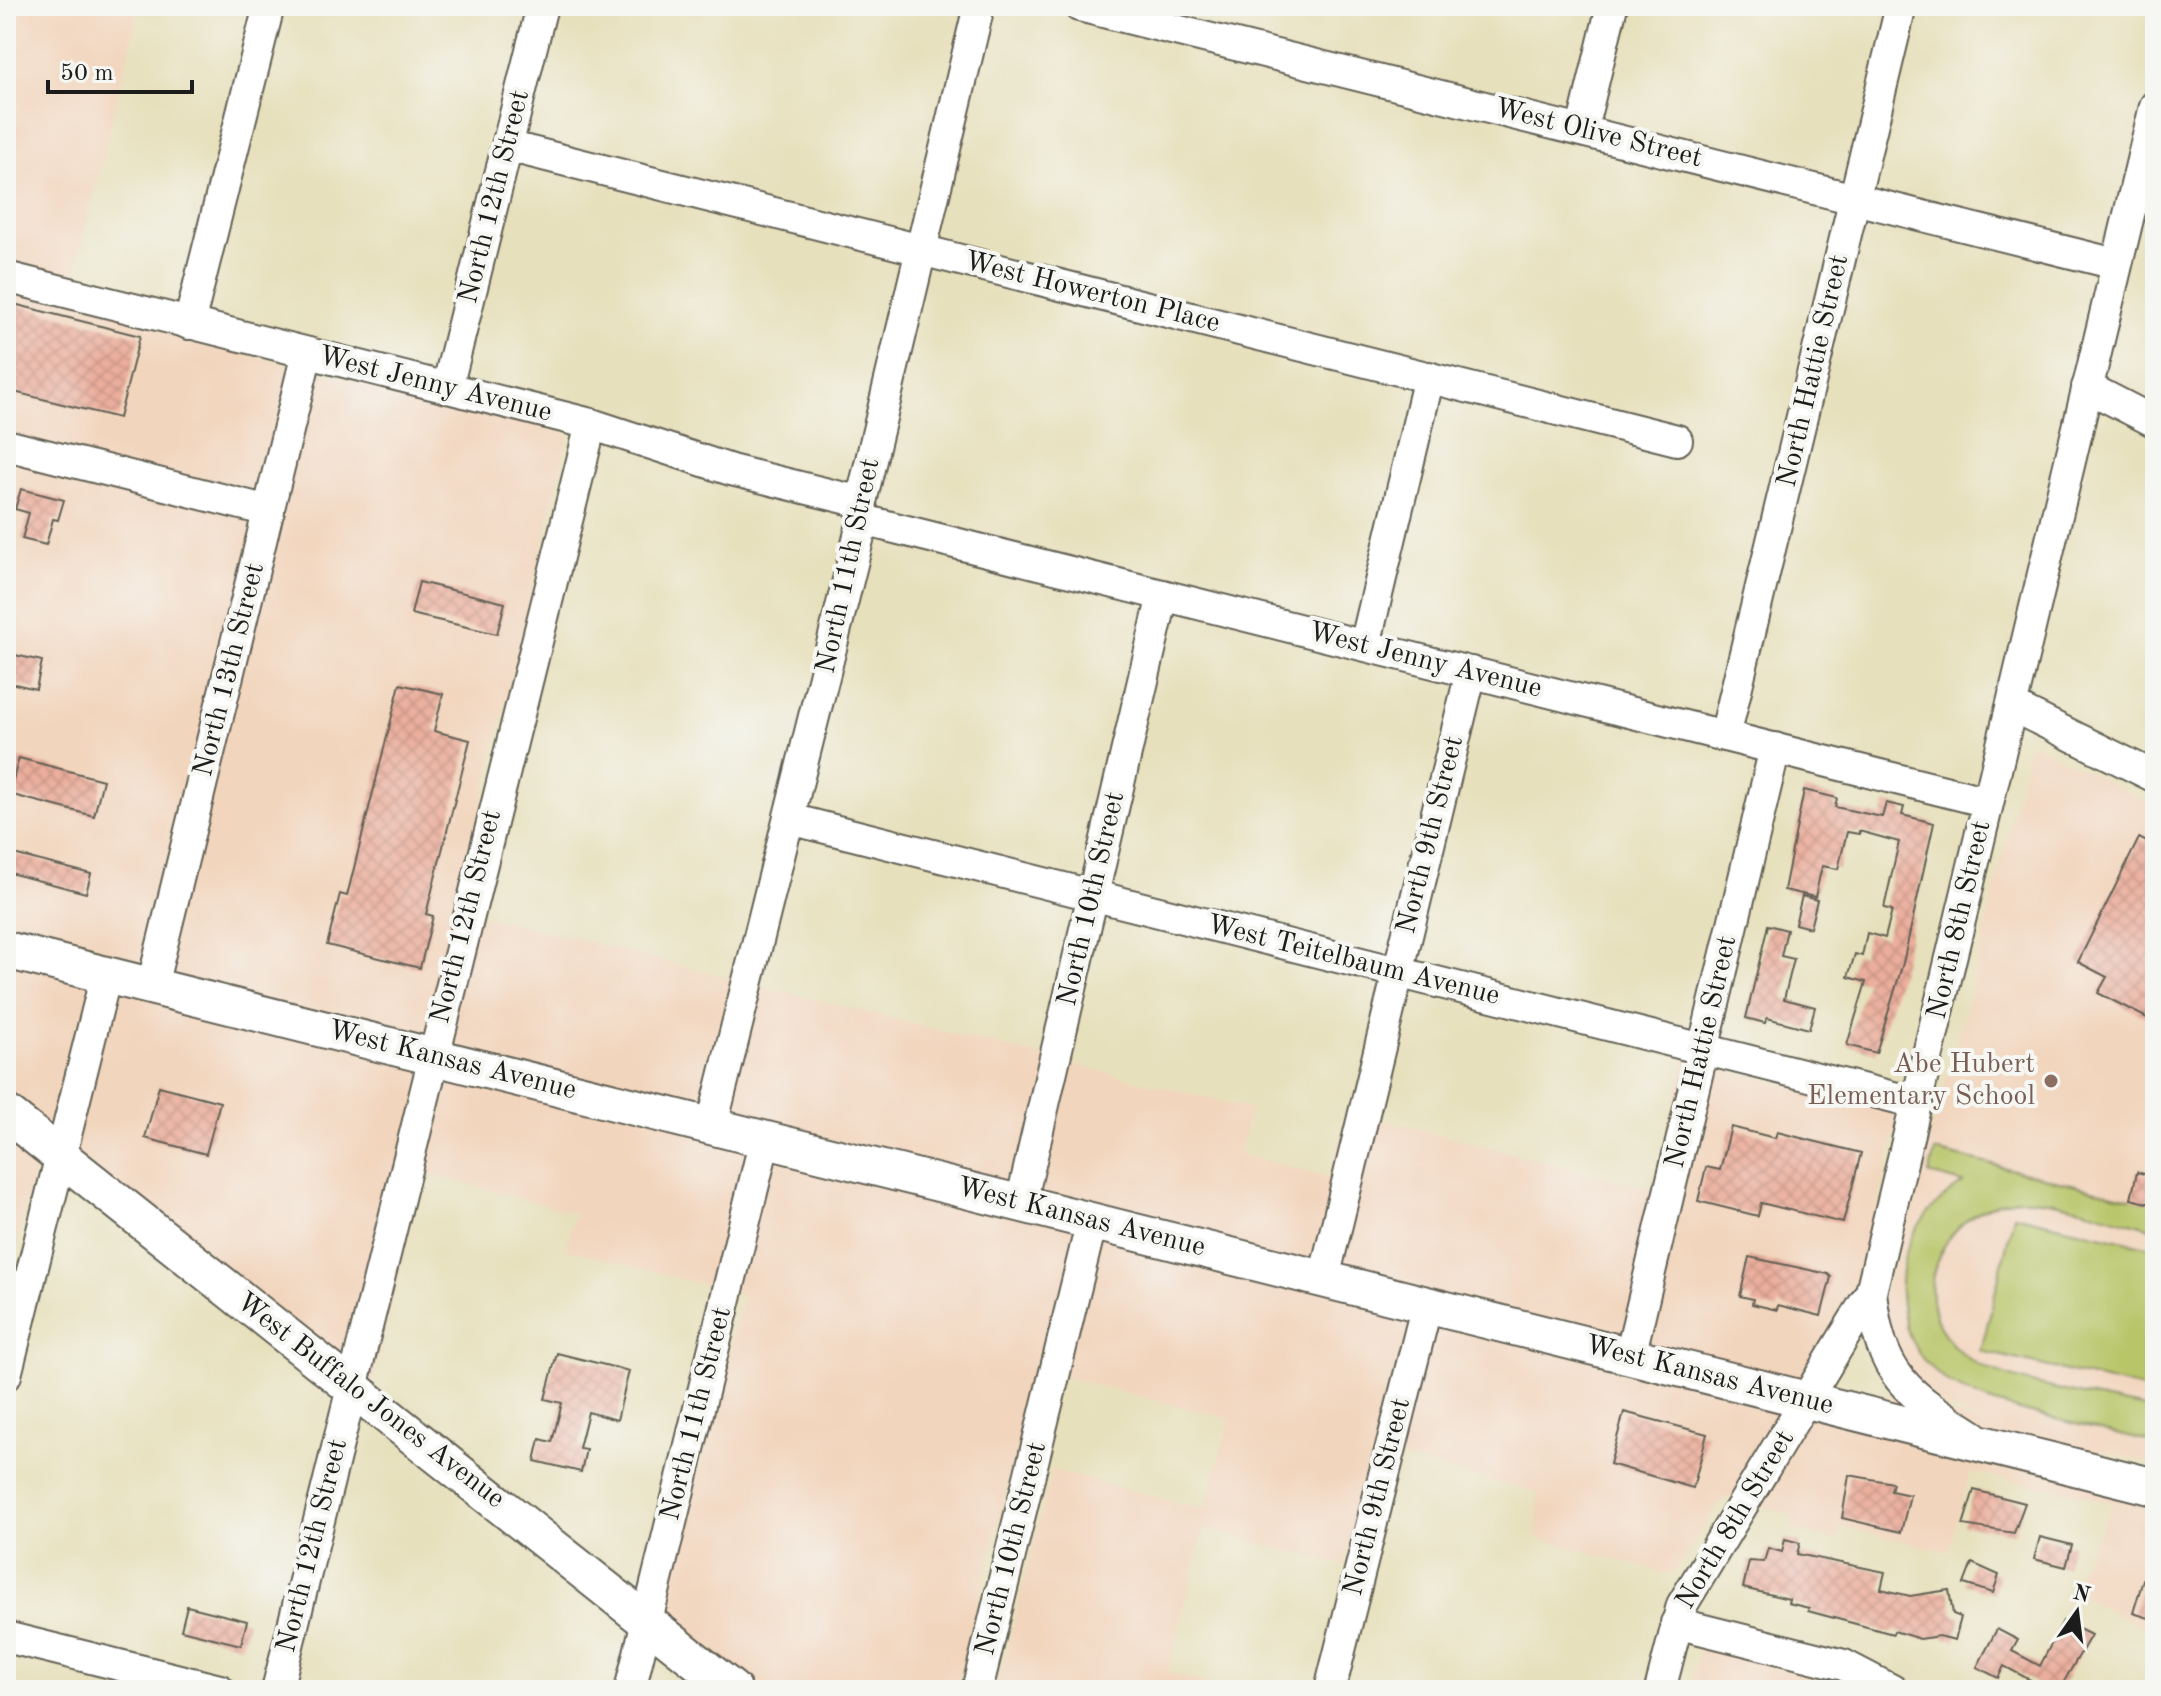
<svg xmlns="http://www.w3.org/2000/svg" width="2161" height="1696" font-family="'Old Standard TT',serif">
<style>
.built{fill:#f2d5bd}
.green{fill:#b8c567;stroke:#6a7042;stroke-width:2}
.building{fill:url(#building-cross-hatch)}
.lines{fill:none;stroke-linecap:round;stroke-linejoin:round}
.minor-casing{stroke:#636154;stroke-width:34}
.major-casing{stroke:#636154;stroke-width:40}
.minor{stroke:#fff;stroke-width:30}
.major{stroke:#fff;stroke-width:36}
.education-dot{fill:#8d6e63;stroke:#f6f6f2;stroke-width:3}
.labels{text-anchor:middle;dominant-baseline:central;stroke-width:8;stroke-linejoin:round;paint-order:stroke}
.street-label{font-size:28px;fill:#1c1c1c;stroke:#f6f6f2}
.education-label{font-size:28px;fill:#785e54;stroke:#f6f6f2;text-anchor:end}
</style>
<defs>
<pattern id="building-cross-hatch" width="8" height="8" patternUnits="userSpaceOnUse" patternTransform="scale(2)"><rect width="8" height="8" fill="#ebae9c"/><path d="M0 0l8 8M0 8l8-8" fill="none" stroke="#c99586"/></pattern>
</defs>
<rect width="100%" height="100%" fill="#f6f6f2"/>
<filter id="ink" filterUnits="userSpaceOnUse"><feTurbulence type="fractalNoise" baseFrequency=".0125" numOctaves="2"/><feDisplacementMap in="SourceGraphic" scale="16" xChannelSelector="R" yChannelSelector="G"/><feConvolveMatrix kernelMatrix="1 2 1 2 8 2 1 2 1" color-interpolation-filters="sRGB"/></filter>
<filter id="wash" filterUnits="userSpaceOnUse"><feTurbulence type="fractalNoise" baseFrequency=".006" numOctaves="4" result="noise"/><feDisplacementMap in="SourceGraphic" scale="32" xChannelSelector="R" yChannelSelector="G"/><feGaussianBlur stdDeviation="1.8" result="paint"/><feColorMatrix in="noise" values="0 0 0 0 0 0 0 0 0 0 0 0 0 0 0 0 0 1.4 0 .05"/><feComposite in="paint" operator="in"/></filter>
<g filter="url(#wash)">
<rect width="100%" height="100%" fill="#e7e0bc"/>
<g class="built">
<polygon points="6,6 140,6 73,277 212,311 205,344 569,434 457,909 1250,1109 1239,1154 1330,1177 1342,1130 1376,1118 1654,1189 1685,1059 1900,1114 1861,1272 1803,1376 1992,1425 1947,1408 1903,1373 1880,1308 1964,1017 2030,742 2155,806 2155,1464 2034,1436 2155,1471 2155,1633 2070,1590 2113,1503 2070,1492 1970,1472 1948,1552 1840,1526 1836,1540 1791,1529 1793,1515 1724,1497 1672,1575 1537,1538 1538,1493 1374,1452 1344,1565 1204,1529 1168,1673 1229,1690 996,1690 1052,1470 1205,1510 1230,1419 1037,1370 956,1690 753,1690 662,1618 743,1295 566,1249 575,1213 424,1172 372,1385 45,1128 6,1290"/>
<polygon points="1700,1647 1841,1685 1851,1690 1689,1690"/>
</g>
<g class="green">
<path d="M1935 1151 2155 1204V1229C2121 1220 2050 1196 2019 1199 1938 1207 1897 1307 1968 1358 2000 1382 2111 1400 2155 1410V1443C2119 1435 2083 1426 2047 1417 1970 1398 1899 1380 1901 1283 1902 1239 1928 1206 1963 1183L1929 1174Z"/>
<polygon points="2014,1215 2155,1248 2155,1392 1981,1351"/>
</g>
<g id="blocks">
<g class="building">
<polygon points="6,302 140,336 119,418 6,390"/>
<polygon points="21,489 64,500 58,520 53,519 46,545 22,539 29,513 15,509"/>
<polygon points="419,582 505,603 497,634 411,614"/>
<polygon points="6,653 42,661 36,689 6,682"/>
<polygon points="400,684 443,694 434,731 470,740 426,914 433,916 420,968 327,945 340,894 347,896"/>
<polygon points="19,758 103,780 94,816 9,794"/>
<polygon points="1804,790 1837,798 1835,807 1882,817 1886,803 1904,807 1902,815 1934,823 1903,963 1876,1053 1847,1045 1866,982 1848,977 1855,954 1862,956 1867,933 1885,938 1892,910 1884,908 1899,842 1859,831 1859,834 1847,832 1838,869 1822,866 1815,897 1784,890"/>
<polygon points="2139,838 2155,846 2155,1022 2098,993 2107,977 2078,962"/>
<polygon points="6,852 91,874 86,893 6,872"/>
<polygon points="1802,896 1817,900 1810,928 1795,924"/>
<polygon points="1768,925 1787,930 1781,956 1794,959 1784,999 1815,1007 1809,1029 1767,1018 1765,1023 1746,1018"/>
<polygon points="159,1086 220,1102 206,1154 145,1138"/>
<polygon points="1731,1127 1775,1138 1777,1132 1861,1153 1843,1223 1761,1203 1758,1216 1698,1201 1706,1167 1720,1170"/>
<polygon points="2137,1172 2155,1177 2155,1205 2131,1199"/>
<polygon points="1749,1257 1828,1274 1831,1277 1821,1316 1778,1305 1777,1310 1752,1304 1753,1299 1740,1296"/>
<polygon points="557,1353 629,1371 617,1420 588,1412 579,1448 586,1449 581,1472 535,1461 540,1439 552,1442 562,1403 545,1399"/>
<polygon points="1624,1412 1707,1434 1693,1488 1610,1464"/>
<polygon points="1849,1475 1893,1483 1891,1491 1910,1495 1901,1532 1842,1518"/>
<polygon points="1974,1490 2025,1503 2014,1533 1963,1525"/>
<polygon points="2040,1537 2072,1545 2066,1567 2034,1559"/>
<polygon points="1785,1539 1800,1543 1797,1554 1885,1572 1881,1589 1910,1596 1949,1590 1953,1614 1961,1617 1955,1640 1939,1636 1920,1639 1894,1631 1893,1634 1808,1611 1809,1608 1788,1603 1789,1599 1743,1588 1749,1561 1764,1562 1768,1548 1782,1552"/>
<polygon points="2151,1553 2155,1553 2155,1620 2133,1613"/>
<polygon points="1972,1563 1999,1575 1993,1593 1964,1584"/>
<polygon points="187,1606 247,1621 241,1645 181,1630"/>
<polygon points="2063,1621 2091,1635 2059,1690 2032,1690 2036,1683 2004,1666 1998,1678 1977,1667 1997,1629 2018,1640 2012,1651 2040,1666"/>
</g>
</g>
</g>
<g filter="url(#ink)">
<use href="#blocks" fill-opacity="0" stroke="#636154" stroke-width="2"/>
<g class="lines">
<defs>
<g id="minor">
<polyline points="1079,6 2116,264"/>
<polyline points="1582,129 1612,6"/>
<polyline points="507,146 1677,440"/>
<polyline points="6,277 591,424 731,470 861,502"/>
<polyline points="189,324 269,6"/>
<polyline points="2087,387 2155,422"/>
<polyline points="447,388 542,6"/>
<polyline points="6,445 269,511"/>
<polyline points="863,520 1988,802"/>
<polyline points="1365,645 1429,377"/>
<polyline points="2012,706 2155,777"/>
<polyline points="1725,736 1901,6"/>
<polyline points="790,819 1917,1103"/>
<polyline points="152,986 307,353"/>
<polyline points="712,1125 863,520 861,502 979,6"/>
<polyline points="1021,1203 1163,595"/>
<polyline points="1324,1278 1471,672"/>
<path d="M1871 1292C1880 1376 1906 1393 1974 1436"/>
<polyline points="1630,1356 1775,748"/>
<polyline points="6,1375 106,975"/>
<polyline points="1676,1623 1844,1665 1892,1690"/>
<polyline points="6,1637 220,1690"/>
<polyline points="277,1690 591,424"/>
<polyline points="630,1690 765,1139"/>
<polyline points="977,1690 1092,1221"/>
<polyline points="1330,1690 1427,1304"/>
<polyline points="1660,1690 1682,1605 1871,1292 2155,106"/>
</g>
<g id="major">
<polyline points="6,950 2155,1487"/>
<polyline points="6,1113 733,1690"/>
</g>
</defs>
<use href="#minor" class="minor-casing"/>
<use href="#major" class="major-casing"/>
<use href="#minor" class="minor"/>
<use href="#major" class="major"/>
</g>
</g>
<circle class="education-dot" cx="2051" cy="1081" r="8"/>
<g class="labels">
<g class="street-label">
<text transform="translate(1598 134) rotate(14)">West Olive Street</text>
<text transform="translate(495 197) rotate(-76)">North 12th Street</text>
<text transform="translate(1092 293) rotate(14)">West Howerton Place</text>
<text transform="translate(1814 371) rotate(-77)">North Hattie Street</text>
<text transform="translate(435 385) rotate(14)">West Jenny Avenue</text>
<text transform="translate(849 566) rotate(-78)">North 11th Street</text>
<text transform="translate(1425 661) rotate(14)">West Jenny Avenue</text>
<text transform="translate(230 670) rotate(-76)">North 13th Street</text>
<text transform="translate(1431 835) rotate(-76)">North 9th Street</text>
<text transform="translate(1092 899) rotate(-77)">North 10th Street</text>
<text transform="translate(467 917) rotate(-76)">North 12th Street</text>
<text transform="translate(1960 920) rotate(-77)">North 8th Street</text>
<text transform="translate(1353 961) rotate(14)">West Teitelbaum Avenue</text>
<text transform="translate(1702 1052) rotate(-77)">North Hattie Street</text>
<text transform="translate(452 1061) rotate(14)">West Kansas Avenue</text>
<text transform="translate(1081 1218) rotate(14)">West Kansas Avenue</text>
<text transform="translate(1709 1376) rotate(14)">West Kansas Avenue</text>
<text transform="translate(370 1401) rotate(38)">West Buffalo Jones Avenue</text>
<text transform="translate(697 1414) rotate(-76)">North 11th Street</text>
<text transform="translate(1378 1497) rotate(-76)">North 9th Street</text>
<text transform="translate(1736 1520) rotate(-59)">North 8th Street</text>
<text transform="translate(313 1546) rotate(-76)">North 12th Street</text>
<text transform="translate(1012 1549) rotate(-76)">North 10th Street</text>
</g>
<g class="education-label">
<text x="2035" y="1065">Abe Hubert<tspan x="2035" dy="32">Elementary School</tspan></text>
</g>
</g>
<rect width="2161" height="1696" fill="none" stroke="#f6f6f2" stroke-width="32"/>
<g transform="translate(2077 1612) rotate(14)" stroke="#f6f6f2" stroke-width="6" paint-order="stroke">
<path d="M0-6L14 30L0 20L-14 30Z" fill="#1c1c1c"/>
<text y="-12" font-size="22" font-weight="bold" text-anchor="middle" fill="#1c1c1c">N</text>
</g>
<path d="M48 80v12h144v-12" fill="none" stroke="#1c1c1c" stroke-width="4"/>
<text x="60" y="80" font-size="24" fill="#1c1c1c" stroke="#f6f6f2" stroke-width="6" paint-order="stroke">50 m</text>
</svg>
